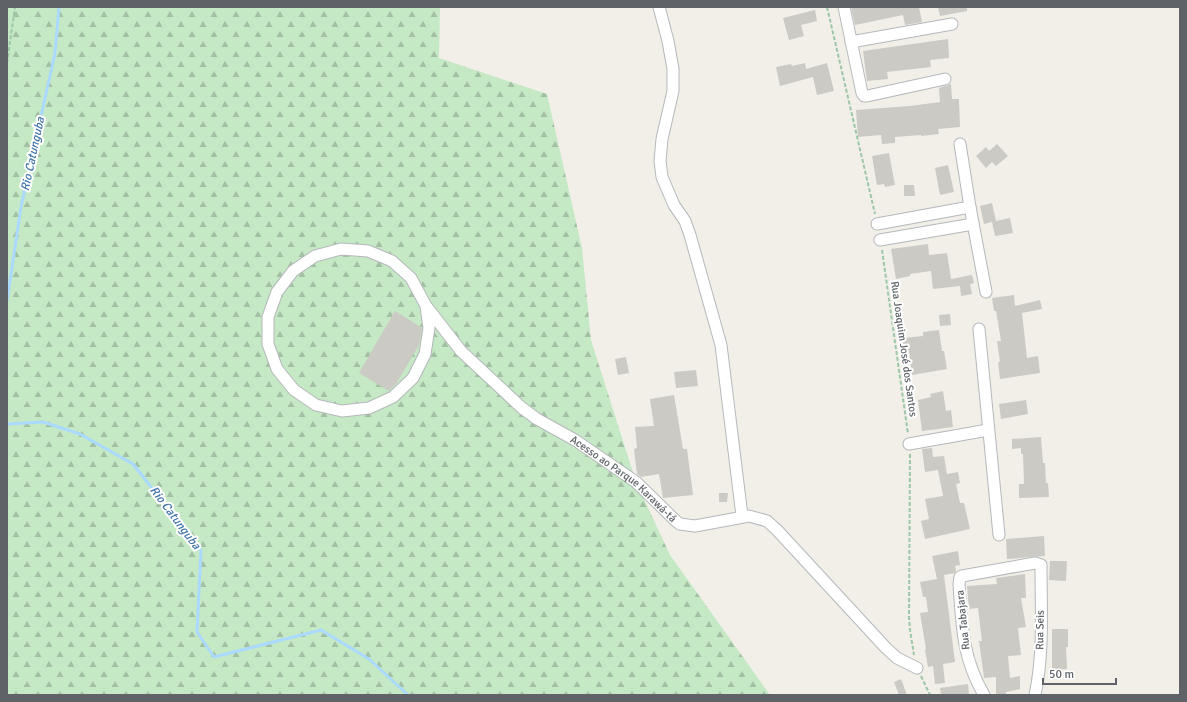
<svg xmlns="http://www.w3.org/2000/svg" width="1187" height="702" font-family="Signika,sans-serif">
<style>
.forest{fill:url(#forest-firs)}
.lines{fill:none;stroke-linecap:round;stroke-linejoin:round}
.stream{stroke:#aadaff;stroke-width:3}
.building{fill:#cccac5}
.minor-casing{stroke:#b5b8bc;stroke-width:13}
.path{stroke:#9cc7a9;stroke-width:2;stroke-dasharray:4 2;stroke-linecap:butt}
.minor{stroke:#fff;stroke-width:11}
.labels{text-anchor:middle;dominant-baseline:central;stroke-width:4;stroke-linejoin:round;paint-order:stroke}
.street-label{font-size:11px;fill:#5f6368;stroke:#fff}
.water-label{font-size:12px;font-style:italic;fill:#4174aa;stroke:#fff}
</style>
<defs>
<pattern id="forest-firs" width="22" height="20" patternUnits="userSpaceOnUse"><rect width="22" height="20" fill="#c5e8c5"/><path d="M5 1l3.5 6h-7zM16 11l3.5 6h-7z" fill="#a3c0a4"/></pattern>
</defs>
<rect width="100%" height="100%" fill="#f1efe8"/>
<polygon class="forest" points="7,7 440,7 439,58 547,94 582,248 591,340 636,482 670,555 770,695 7,695"/>
<g class="lines">
<g class="stream">
<polyline points="7,301 21,207 55,53 59,7"/>
<polyline points="7,424 43,422 80,434 133,464 201,550 197,632 214,657 321,630 369,659 408,695"/>
</g>
</g>
<g class="building">
<polygon points="851,7 919,7 922,22 905,25 903,15 855,25"/>
<polygon points="938,7 967,7 967,11 940,16"/>
<polygon points="815,10 817,21 801,25 804,36 789,40 783,18"/>
<polygon points="948,39 949,58 930,60 931,67 887,72 888,79 867,81 863,51"/>
<polygon points="805,63 806,69 827,63 834,91 817,95 813,77 780,86 776,67 791,64 792,66"/>
<polygon points="951,84 952,99 959,99 960,127 938,129 939,134 921,136 921,135 895,137 895,143 882,144 881,135 858,137 856,110 910,106 940,102 939,88"/>
<polygon points="997,144 1008,156 996,166 992,162 986,168 976,156 986,147 989,151"/>
<polygon points="889,153 895,185 885,187 884,184 877,185 872,156"/>
<polygon points="948,165 954,192 940,195 935,168"/>
<polygon points="904,185 914,185 915,196 904,196"/>
<polygon points="992,203 996,221 1010,218 1013,233 995,236 992,222 984,224 980,206"/>
<polygon points="928,244 929,255 947,253 951,279 972,275 974,283 970,284 972,294 961,296 960,286 933,289 931,271 910,274 910,276 896,279 891,249"/>
<polygon points="1014,295 1015,306 1040,300 1042,309 1022,313 1027,358 1038,356 1040,373 1000,379 998,362 1000,362 997,341 1001,341 996,311 994,311 992,298"/>
<polygon points="395,311 422,328 419,345 396,384 389,391 359,373"/>
<polygon points="950,314 951,325 940,326 939,315"/>
<polygon points="939,330 942,351 944,351 947,369 912,375 909,351 904,351 903,338 923,336 923,332"/>
<polygon points="626,357 629,373 618,375 615,359"/>
<polygon points="696,370 698,386 676,388 674,372"/>
<polygon points="943,391 946,411 951,410 953,427 922,431 918,400 931,397 930,394"/>
<polygon points="674,395 683,449 687,449 693,495 663,498 659,474 641,477 637,474 634,449 637,448 635,427 654,426 650,399"/>
<polygon points="1026,400 1028,414 1001,419 999,404"/>
<polygon points="1041,437 1043,463 1045,463 1046,483 1048,483 1049,497 1019,498 1019,484 1024,484 1023,454 1021,454 1021,448 1012,449 1012,439"/>
<polygon points="932,448 933,457 944,456 947,474 958,472 960,483 956,484 960,503 964,503 970,529 925,539 921,521 929,519 925,499 943,496 938,470 925,472 922,449"/>
<polygon points="719,493 728,493 727,502 719,502"/>
<polygon points="1044,536 1045,556 1007,559 1006,539"/>
<polygon points="958,551 960,565 955,566 956,571 955,573 944,575 955,662 943,664 945,683 935,684 933,666 928,667 925,650 926,649 920,613 928,612 926,597 923,597 920,582 937,579 932,556"/>
<polygon points="1050,561 1067,561 1066,581 1049,580"/>
<polygon points="1025,574 1026,598 1021,598 1026,627 1018,628 1021,655 1008,656 1010,678 1020,676 1020,689 1006,692 1006,695 996,695 996,677 984,678 979,641 982,641 978,608 969,609 967,586 997,584 996,578"/>
<polygon points="1052,629 1068,629 1068,647 1066,647 1067,669 1052,670"/>
<polygon points="901,679 907,695 899,695 894,682"/>
<polygon points="968,684 969,695 941,695 940,688"/>
</g>
<g class="lines">
<defs>
<g id="minor">
<polyline points="659,7 668,41 673,69 673,91 662,139 660,161 662,177 674,205 685,221 690,235 721,345 742,516"/>
<polyline points="844,7 862,93 864,96 867,96 945,79"/>
<polyline points="851,42 952,24"/>
<polyline points="960,144 970,207 986,292"/>
<polyline points="877,224 970,207"/>
<polyline points="880,240 973,224"/>
<path id="s1" d="M426 306 429 328 425 354 413 378 393 397 369 408 342 411 316 405 294 390 277 369 268 344V317L277 292 293 271 315 256 341 249 368 251 392 261 411 278 426 306 461 351 522 408 537 419 575 440 636 482 676 521 680 524 695 526 749 516 767 521 777 530 886 648 897 658 917 668"/>
<polyline points="979,329 999,535"/>
<polyline points="909,444 988,430"/>
<path d="M984 695C962 657 962 626 959 584L960 577 962 576 1035 563 1041 565C1041 608 1044 653 1035 695"/>
</g>
</defs>
<use href="#minor" class="minor-casing"/>
<g class="path">
<polyline points="827,7 875,214"/>
<polyline points="7,63 15,7"/>
<polyline points="882,250 908,434"/>
<polyline points="910,454 909,617 910,630 914,655"/>
<polyline points="921,676 930,695"/>
</g>
<use href="#minor" class="minor"/>
</g>
<g class="labels">
<g class="street-label">
<text transform="translate(904 349) rotate(82)">Rua Joaquim José dos Santos</text>
<text stroke="none"><textPath href="#s1" startOffset="772">Acesso ao Parque Karawá-tá</textPath></text>
<text transform="translate(963 620) rotate(-96)">Rua Tabajara</text>
<text transform="translate(1040 630) rotate(-89)">Rua Seis</text>
</g>
<g class="water-label">
<text transform="translate(33 154) rotate(-78)">Rio Catunguba</text>
<text transform="translate(175 518) rotate(53)">Rio Catunguba</text>
</g>
</g>
<rect width="1187" height="702" fill="none" stroke="#5f6368" stroke-width="16"/>
<path d="M1043 678v6h73v-6" fill="none" stroke="#5f6368" stroke-width="2"/>
<text x="1049" y="678" font-size="12" fill="#5f6368" stroke="#ffffff" stroke-width="3" paint-order="stroke">50 m</text>
</svg>
